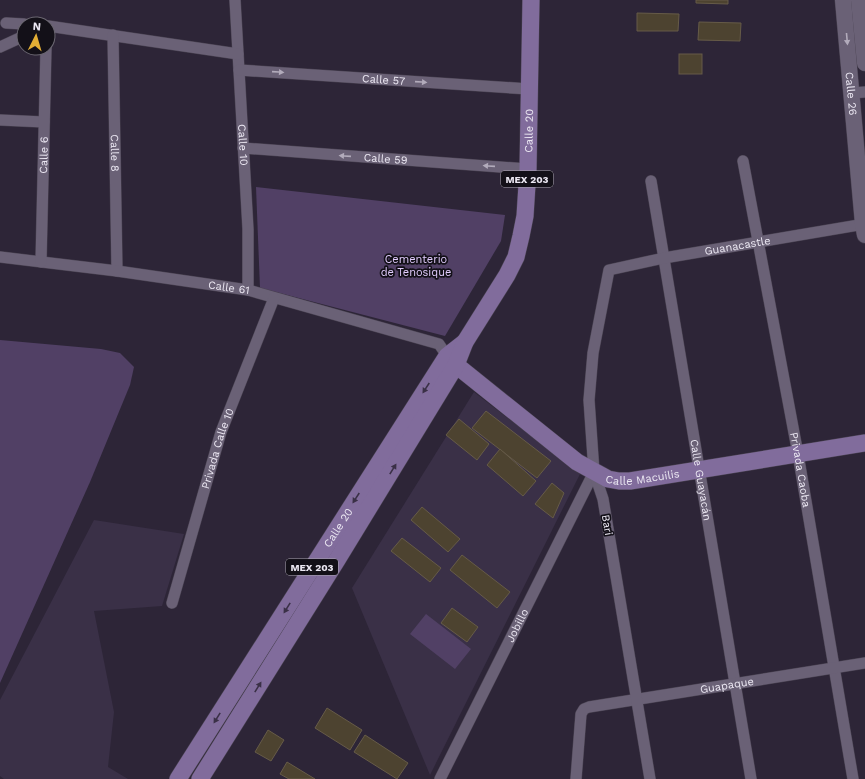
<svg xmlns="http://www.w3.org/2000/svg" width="865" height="779" font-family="'Work Sans',sans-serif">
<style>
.built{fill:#3a3047}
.green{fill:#514065}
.building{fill:#4d4330;stroke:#665b48}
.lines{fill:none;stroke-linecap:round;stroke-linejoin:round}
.minor-casing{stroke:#494251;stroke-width:12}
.secondary-casing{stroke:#494251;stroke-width:17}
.primary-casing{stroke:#494251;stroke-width:18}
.minor{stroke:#6a6176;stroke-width:11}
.secondary{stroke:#6a6176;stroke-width:16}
.primary{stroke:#816c9c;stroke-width:17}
.oneway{fill:#b2abbb}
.oneway2{fill:#3a3046}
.labels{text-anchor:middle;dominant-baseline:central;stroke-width:3.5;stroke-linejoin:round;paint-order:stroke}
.shield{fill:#131018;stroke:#aba7b1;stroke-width:1}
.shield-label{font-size:10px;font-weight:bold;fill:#ece8f3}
.street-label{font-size:11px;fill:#ece8f3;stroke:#131018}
.park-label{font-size:11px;fill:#e1ccfd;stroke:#131018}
</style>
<rect width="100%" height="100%" fill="#2d2537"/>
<g class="built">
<polygon points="474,392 580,474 430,775 352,588"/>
<polygon points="94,520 184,534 162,606 94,611 114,712 108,767 128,779 4,779 0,776 0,700"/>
</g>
<g class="green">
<polygon points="256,187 505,215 501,241 445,336 260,288"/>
<polygon points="0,340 101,349 120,353 134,367 130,385 90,482 0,683"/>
<polygon points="426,614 471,649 455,669 410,634"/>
</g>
<g class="building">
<polygon points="696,0 728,0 728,4 696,3"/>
<polygon points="637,13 679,14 678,31 637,31"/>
<polygon points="699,22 741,23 740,41 698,40"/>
<rect x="679" y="54" width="23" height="20"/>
<polygon points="486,411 551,461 537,478 472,428"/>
<polygon points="459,419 489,444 477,460 446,435"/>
<polygon points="500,449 536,481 523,496 487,465"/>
<polygon points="552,483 564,493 553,518 535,504"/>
<polygon points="422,507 460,539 448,552 411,520"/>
<polygon points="402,538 441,568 430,582 391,551"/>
<polygon points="462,555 510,592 497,608 450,570"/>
<polygon points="452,608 478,627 467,642 441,623"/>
<polygon points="327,708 362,730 350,750 315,728"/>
<polygon points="268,730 284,740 271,761 255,752"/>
<polygon points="365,735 408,763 397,779 354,752"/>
<polygon points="287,762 315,779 289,779 280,774"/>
</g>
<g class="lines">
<defs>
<g id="minor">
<path id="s1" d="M235 0 248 229V290"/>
<polyline points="6,23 24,24"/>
<polyline points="48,26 238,54"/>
<path id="s2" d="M113 35 117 271"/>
<polyline points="0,47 24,36"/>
<path id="s3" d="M239 70 529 89"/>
<polyline points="852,93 865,92"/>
<polyline points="0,120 44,122"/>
<path id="s4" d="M243 148 528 169"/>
<path id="s5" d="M743 161 798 454 853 779"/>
<path id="s6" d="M651 181 751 779"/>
<path id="s7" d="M0 257 117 271 248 290 439 344 447 356"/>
<path id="s8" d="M41 262 46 48"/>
<path id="s9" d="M172 603 221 432 274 298"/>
<path id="s10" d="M440 779 594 472"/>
<path id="s11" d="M576 779 581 714 584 709 589 707 865 663"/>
<path id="s12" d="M650 779 603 499 594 472 589 400 593 353 609 270 664 258 865 224"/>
</g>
<g id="secondary">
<path id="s13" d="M843 0 863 224 865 235"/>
<polyline points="859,0 865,63"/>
</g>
<g id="primary">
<path id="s14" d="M449 357 456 365 577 462 608 479 619 481H630L865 443"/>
<path id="s15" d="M178 779 447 356 465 342"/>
<path id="s16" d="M200 779 337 560 456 365 465 342 507 275 516 257 521 236 525 216 528 169 531 0"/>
</g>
</defs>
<use href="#minor" class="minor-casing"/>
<use href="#secondary" class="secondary-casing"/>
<use href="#primary" class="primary-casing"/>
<use href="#minor" class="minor"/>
<use href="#secondary" class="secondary"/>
<use href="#primary" class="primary"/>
</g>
<defs><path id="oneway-solid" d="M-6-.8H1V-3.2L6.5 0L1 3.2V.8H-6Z"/></defs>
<g class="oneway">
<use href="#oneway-solid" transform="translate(847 39) rotate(85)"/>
<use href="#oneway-solid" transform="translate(278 72) rotate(4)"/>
<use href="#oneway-solid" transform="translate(421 82) rotate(4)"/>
<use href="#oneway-solid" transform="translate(345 156) rotate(-176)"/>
<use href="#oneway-solid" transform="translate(489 166) rotate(-176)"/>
</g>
<g class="oneway2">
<use href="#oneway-solid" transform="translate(426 388) rotate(123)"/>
<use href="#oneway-solid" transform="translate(393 469) rotate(-58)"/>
<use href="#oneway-solid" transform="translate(356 498) rotate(123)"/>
<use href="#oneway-solid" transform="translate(287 608) rotate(122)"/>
<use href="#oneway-solid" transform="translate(258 687) rotate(-58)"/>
<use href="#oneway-solid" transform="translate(217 718) rotate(122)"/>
</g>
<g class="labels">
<g class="shield">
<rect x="501" y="171" width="52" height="16" rx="3"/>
<rect x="286" y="559" width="52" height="16" rx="3"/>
</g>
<g class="shield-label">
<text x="527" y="179">MEX 203</text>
<text x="312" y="567">MEX 203</text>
</g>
<g class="street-label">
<text stroke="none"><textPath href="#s3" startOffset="145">Calle 57</textPath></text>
<text stroke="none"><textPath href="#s13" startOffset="94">Calle 26</textPath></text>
<text stroke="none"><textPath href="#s16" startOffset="738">Calle 20</textPath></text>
<text stroke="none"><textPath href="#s1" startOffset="145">Calle 10</textPath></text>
<text stroke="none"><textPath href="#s2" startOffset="118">Calle 8</textPath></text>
<text stroke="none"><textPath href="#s8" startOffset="107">Calle 6</textPath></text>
<text stroke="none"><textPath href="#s4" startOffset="143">Calle 59</textPath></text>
<text stroke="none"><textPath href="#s12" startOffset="647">Guanacastle</textPath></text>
<text stroke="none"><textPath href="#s7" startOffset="231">Calle 61</textPath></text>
<text stroke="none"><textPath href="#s9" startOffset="161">Privada Calle 10</textPath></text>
<text stroke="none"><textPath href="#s5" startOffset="314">Privada Caoba</textPath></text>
<text stroke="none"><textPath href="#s14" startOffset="236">Calle Macuilis</textPath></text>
<text stroke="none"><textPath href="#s6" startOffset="303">Calle Guayacán</textPath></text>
<text transform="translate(607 525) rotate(80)">Bari</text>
<text stroke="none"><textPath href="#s15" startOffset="298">Calle 20</textPath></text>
<text stroke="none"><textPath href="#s10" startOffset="172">Jobillo</textPath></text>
<text stroke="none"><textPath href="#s11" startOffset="216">Guapaque</textPath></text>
</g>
<g class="park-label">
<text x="416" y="259">Cementerio<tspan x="416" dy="13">de Tenosique</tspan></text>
</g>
</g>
<g transform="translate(36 36) rotate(5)"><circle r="19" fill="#131018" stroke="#6a6670"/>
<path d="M0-3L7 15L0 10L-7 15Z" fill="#e3ae35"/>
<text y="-6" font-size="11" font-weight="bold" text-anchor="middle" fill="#ece8f3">N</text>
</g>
</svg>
